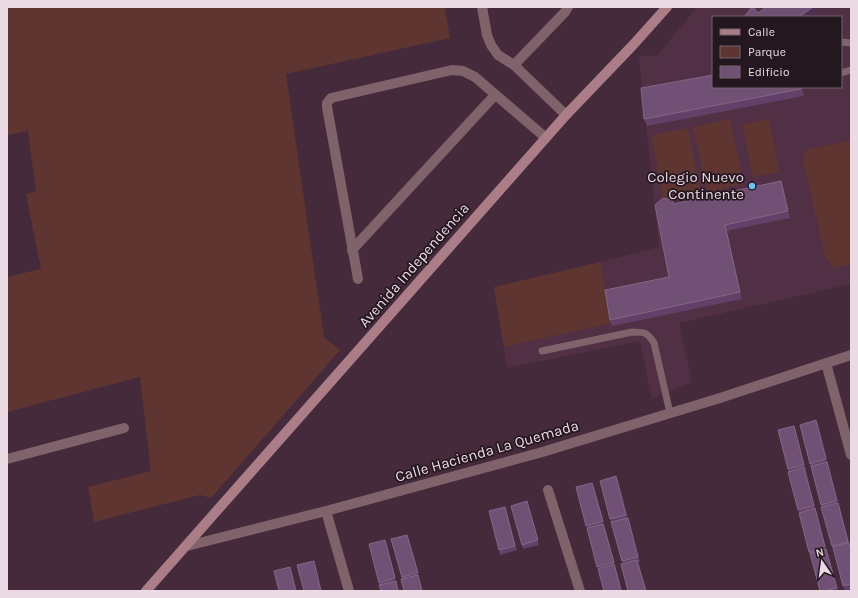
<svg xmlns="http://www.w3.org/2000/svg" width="858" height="598" font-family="Karla,sans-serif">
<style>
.built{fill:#512f45;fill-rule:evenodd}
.green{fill:#5f3531}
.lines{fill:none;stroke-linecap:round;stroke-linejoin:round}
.lane{stroke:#80636a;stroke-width:7}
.street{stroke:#80636a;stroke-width:10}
.secondary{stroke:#aa7d87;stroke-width:10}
.wall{fill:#624068}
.shaded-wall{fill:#503051}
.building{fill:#715075;stroke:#846687}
.poi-dot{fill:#6bc3f2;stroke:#24171f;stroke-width:1.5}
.labels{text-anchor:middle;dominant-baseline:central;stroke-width:3.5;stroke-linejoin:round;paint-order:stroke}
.poi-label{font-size:15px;fill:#ebd9e3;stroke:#24171f;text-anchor:end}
.street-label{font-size:15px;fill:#ebd9e3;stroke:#24171f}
</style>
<rect width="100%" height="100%" fill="#452a3b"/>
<path class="built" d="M697 7H851V284L679 323 692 382 652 399 640 341 507 368 494 287 600 262 659 247 639 56 649 55 656 57ZM713 17H841V87H713Z"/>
<g class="green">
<polygon points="7,7 445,7 450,38 286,74 324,337 340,350 211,498 200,495 94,522 88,487 151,471 140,377 7,412 7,277 41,269 26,194 36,191 28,131 7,135"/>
<polygon points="730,119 744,184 707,192 693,127"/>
<polygon points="769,119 779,172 753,177 742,124"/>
<polygon points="688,128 701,194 664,201 651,135"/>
<polygon points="851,140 851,264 834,268 826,259 803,162 806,150"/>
<polygon points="600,262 612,323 504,347 494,287"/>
</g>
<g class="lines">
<g class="lane">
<polyline points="841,42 851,43"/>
<polyline points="841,73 851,70"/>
<path d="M542 351 632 332C645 332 647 332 654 343L670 413"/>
</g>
<g class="street">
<polyline points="482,7 487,35 491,45 498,55 514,65 566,115"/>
<polyline points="514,65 565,12 568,7"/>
<polyline points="352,250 495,95"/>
<polyline points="358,279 327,107 327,103 331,98 452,70 463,71 475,77 546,138"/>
<polyline points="826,363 851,455"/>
<polyline points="7,459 124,428"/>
<polyline points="548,490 580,591"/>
<polyline points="326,511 349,591"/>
<polyline points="187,546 326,511 539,453 720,398 851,355"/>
</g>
<polyline class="secondary" points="146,591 566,115 633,45 667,7"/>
</g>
<g class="wall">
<polygon points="713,87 802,87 804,96 647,126 644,119"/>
<polygon points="781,181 783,188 790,218 727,231 742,299 612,326 610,320 669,277 674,204"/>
<polygon points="818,425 839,505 851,549 851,589 845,591 832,546 810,464"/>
<polygon points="794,426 806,470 805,470 838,591 820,591 809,552 778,430"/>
<polygon points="618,481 640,562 638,562 639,565 623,564 610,519"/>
<polygon points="592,483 594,487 622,591 604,591 576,487"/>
<polygon points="527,501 539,545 523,549 522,545"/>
<polygon points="505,507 517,550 500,555 499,550"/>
<polygon points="391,539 409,539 422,591 404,591 402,579"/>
<polygon points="387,544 396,583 399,591 381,591 379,583"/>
</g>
<g class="shaded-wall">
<polygon points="813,7 816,7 818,12 811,17 799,17"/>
<polygon points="781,181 783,188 790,218 788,211"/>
<polygon points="725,225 727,231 742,299 740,292"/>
<polygon points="816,420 818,425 828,464 826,459"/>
<polygon points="794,426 796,431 806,470 804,465"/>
<polygon points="827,462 829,466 839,505 837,501"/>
<polygon points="804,467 806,472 816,511 814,506"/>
<polygon points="616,476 618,481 628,520 626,515"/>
<polygon points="592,483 594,487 604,526 603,521"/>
<polygon points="505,507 507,512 517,550 515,546"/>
<polygon points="815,508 817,513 827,552 825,547"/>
<polygon points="603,524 605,528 615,567 614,562"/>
<polygon points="407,535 409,539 420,578 418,573"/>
<polygon points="385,540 387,544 397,583 395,578"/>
<polygon points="826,549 828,553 838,591 837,588"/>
</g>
<g class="building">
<polygon points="752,7 753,7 758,13 766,7 813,7 799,17 744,17"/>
<polygon points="713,75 713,87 801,87 801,89 644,119 641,88"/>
<polygon points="781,181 788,211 725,225 740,292 610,320 605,290 669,277 655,205 663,198 673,200 673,204"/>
<polygon points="816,420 826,459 810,464 800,425"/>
<polygon points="794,426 804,465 788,469 778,430"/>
<polygon points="827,462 837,501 821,505 811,466"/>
<polygon points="804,467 814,506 798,510 788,472"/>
<polygon points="616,476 626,515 610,519 600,481"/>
<polygon points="592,483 603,521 586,526 576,487"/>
<polygon points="527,501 538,540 522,545 511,506"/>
<polygon points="838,503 848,542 832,546 821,507"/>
<polygon points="505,507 515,546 499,550 489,511"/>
<polygon points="815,508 825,547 809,552 799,513"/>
<polygon points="628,518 638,557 622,561 611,522"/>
<polygon points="603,524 614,562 597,567 587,528"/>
<polygon points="407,535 418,573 402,577 391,539"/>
<polygon points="385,540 395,578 379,583 369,544"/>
<polygon points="849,543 851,551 851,584 843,586 833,547"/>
<polygon points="826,549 837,588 824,591 820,591 810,553"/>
<polygon points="637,560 646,591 628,591 621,564"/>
<polygon points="314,561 321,591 304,591 297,565"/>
<polygon points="614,564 621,591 604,591 598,569"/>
<polygon points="290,567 296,591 279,591 274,571"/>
<polygon points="418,575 422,591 404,591 401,579"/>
<polygon points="396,581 398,591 381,591 379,585"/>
</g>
<circle class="poi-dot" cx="752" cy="186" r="4"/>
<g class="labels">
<g class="poi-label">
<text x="744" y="177">Colegio Nuevo<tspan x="744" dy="17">Continente</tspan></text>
</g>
<g class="street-label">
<text transform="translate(414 265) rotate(-49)">Avenida Independencia</text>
<text transform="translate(487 451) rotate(-16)">Calle Hacienda La Quemada</text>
</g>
</g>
<rect width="858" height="598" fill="none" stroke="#ebd9e3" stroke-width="16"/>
<rect x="712" y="16" width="130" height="72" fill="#24171f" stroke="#74656d"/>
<rect x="720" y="29" width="20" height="6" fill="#aa7d87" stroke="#74656d"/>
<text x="748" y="36" font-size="12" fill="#ebd9e3">Calle</text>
<rect x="720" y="46" width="20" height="12" fill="#5f3531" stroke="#74656d"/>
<text x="748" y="56" font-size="12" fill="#ebd9e3">Parque</text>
<rect x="720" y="66" width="20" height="12" fill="#715075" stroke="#74656d"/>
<text x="748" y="76" font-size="12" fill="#ebd9e3">Edificio</text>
<g transform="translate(822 562) rotate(347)" stroke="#24171f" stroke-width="3" paint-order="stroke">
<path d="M0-3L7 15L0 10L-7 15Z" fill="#ebd9e3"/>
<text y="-6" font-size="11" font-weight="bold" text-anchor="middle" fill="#ebd9e3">N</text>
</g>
</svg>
